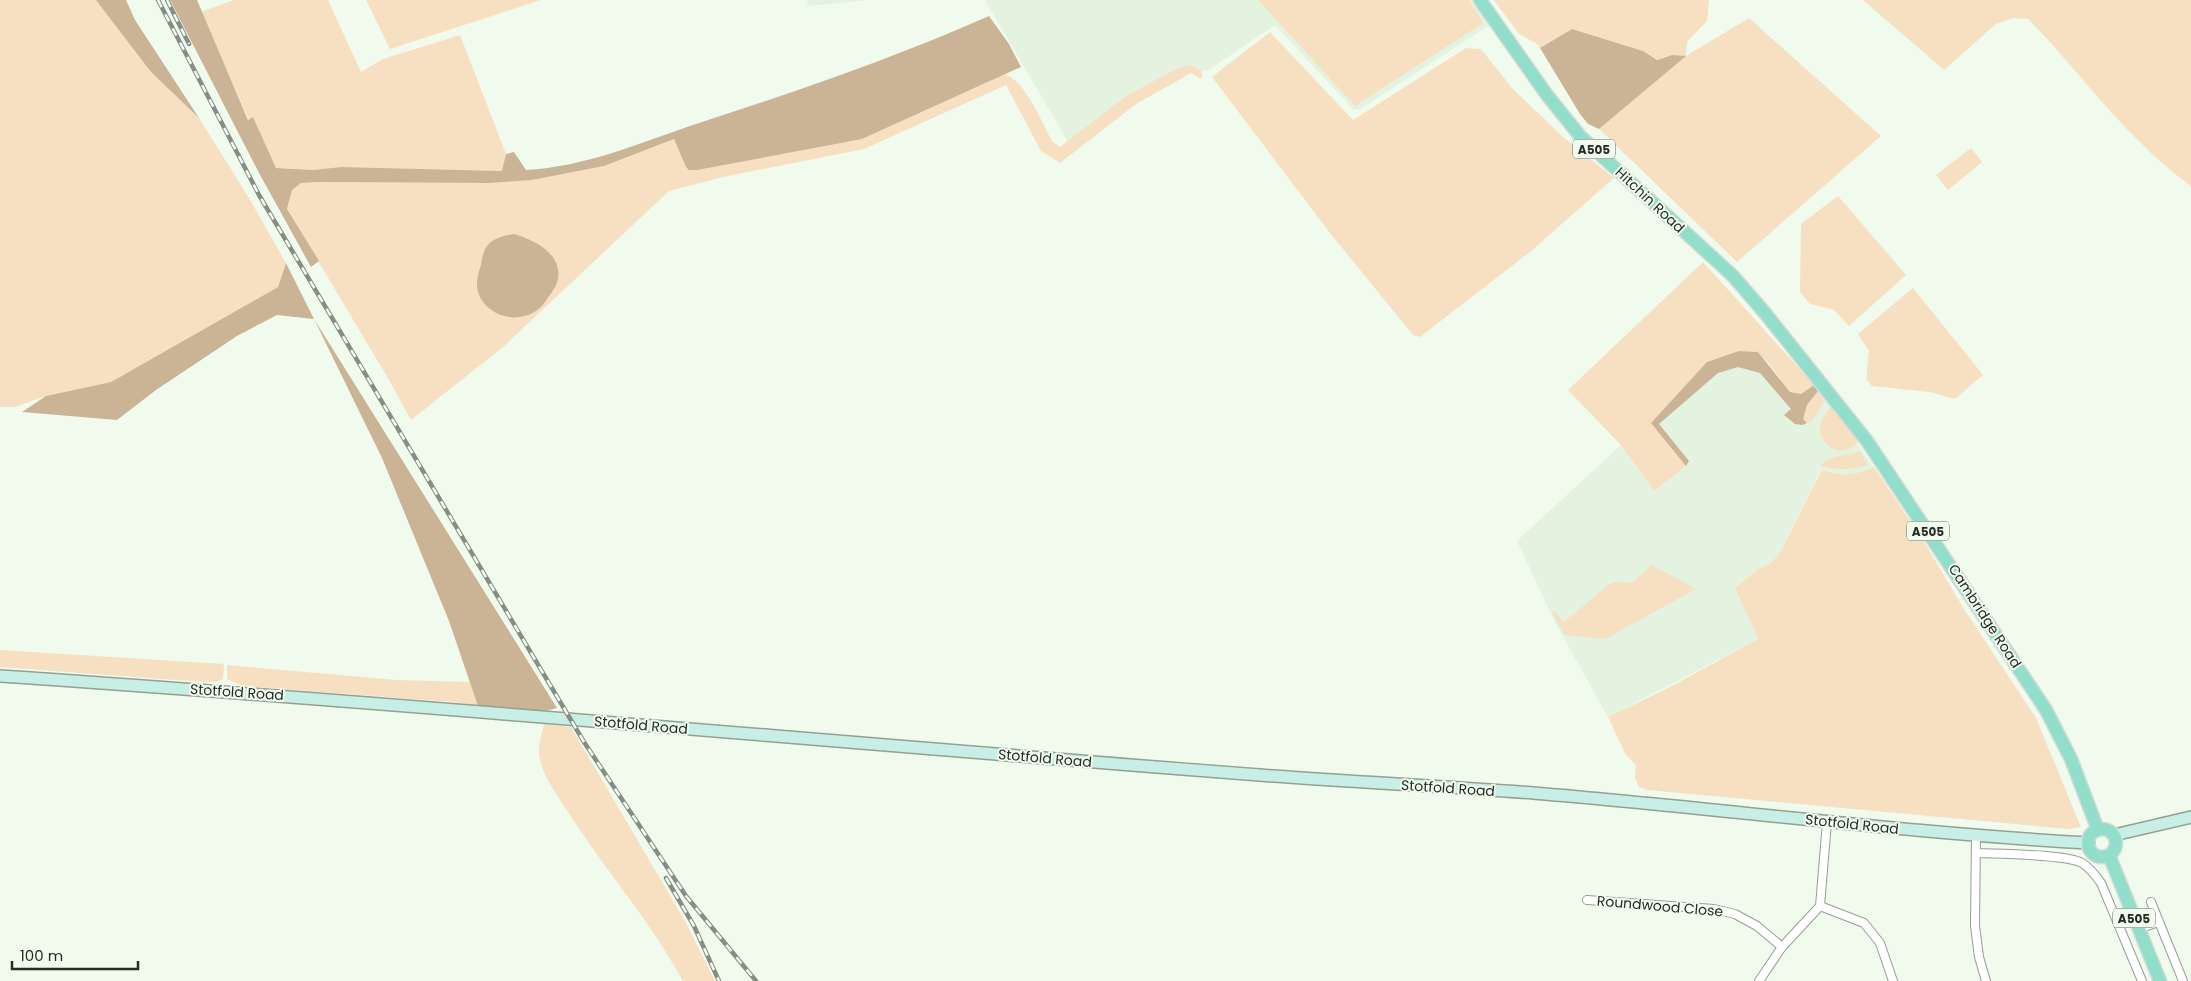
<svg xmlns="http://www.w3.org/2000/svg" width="2191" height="981" font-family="Poppins,sans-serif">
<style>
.built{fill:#e3f3df}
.green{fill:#f7dfc2}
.forest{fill:#cbb396}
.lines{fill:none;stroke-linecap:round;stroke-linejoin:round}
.street-casing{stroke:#959f92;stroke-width:10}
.secondary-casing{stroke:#959f92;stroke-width:14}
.primary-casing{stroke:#d8d9d8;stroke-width:15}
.street{stroke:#fff;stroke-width:8}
.secondary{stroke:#c8efe5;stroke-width:11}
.primary{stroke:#91dfcb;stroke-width:12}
.rail-casing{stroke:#868d84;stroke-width:4.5}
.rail{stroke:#f0fbee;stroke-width:2.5;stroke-dasharray:8;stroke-linecap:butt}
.labels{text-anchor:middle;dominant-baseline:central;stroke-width:4;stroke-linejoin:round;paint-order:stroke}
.shield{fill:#f0fbee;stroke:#636961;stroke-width:1}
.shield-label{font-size:12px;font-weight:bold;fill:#262a25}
.street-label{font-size:14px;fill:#262a25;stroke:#f0fbee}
</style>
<rect width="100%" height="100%" fill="#f0fbee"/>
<g class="built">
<polygon points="807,0 869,0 808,6"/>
<polygon points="985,0 1481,0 1496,21 1359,110 1353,109 1275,25 1207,71 1202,71 1191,65 1177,68 1126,96 1068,142"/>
<polygon points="1739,351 1801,394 1814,385 1874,467 1861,473 1849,475 1821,470 1781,551 1770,564 1758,569 1735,588 1758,639 1608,717 1556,624 1517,541 1621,445 1654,491 1685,466 1651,423"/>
</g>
<g class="green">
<polygon points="0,0 98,0 151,72 199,118 249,198 286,263 278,287 111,382 46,396 15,407 0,407"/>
<polygon points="234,0 328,0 361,72 383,59 460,35 506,154 503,171 341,167 313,170 276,168 253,118 249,120 201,12"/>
<polygon points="366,0 541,0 390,49"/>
<polygon points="1258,0 1469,0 1483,23 1355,106"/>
<polygon points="1494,0 1709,0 1707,21 1687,42 1686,56 1749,18 1881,136 1737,262 1599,129 1685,56 1667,56 1657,60 1643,51 1572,29 1540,48 1536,43 1519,34"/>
<path d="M1863 0H2191V187C2175 173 2157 160 2142 144 2101 105 2068 59 2028 19L2013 18 1996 24 1944 70Z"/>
<polygon points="1270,32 1353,120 1466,48 1481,49 1512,88 1563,137 1614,178 1530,252 1420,337 1413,335 1330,233 1212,77"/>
<path d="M1191 65 1202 71V79L1191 73 1136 104 1060 163 1041 151 1006 85 864 149 723 177 669 191 503 347 411 420 389 380 287 209 292 190 301 183 320 182 491 183 532 180 604 166 674 139 686 167 862 139 1005 74C1026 82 1041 121 1052 141L1060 147 1126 96 1177 68Z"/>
<polygon points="1971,148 1982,162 1948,190 1936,175"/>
<polygon points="1838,196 1906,275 1849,326 1834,310 1810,304 1800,292 1801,224"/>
<polygon points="1703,262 1814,385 1801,394 1790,392 1770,365 1758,352 1739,351 1651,422 1686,466 1654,491 1621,445 1568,390"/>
<polygon points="1913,288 1983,375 1955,399 1930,392 1872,386 1866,379 1869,351 1858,334"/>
<polygon points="1818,391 1824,401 1811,422 1807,423 1803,419 1807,405"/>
<path d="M1832 406 1859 440C1841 467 1800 436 1832 406Z"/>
<path d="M1860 451 1868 465C1851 470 1837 470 1820 466 1829 454 1846 457 1860 451Z"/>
<path d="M1874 467 1923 540 1964 609 2036 718 2081 827 2068 829 1648 790 1639 787 1635 778 1636 765 1626 755 1608 717 1668 688 1758 639 1735 588 1758 569 1770 564 1781 551 1822 470C1842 476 1855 476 1874 467Z"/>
<polygon points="1652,565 1696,589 1605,639 1565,635 1552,613 1554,611 1564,622 1612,582 1632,583"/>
<polygon points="0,650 224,664 223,679 216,682 175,680 0,667"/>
<polygon points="227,665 396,680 470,682 478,706 454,702 243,686 227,679"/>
<path d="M544 724 571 727 685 921 715 981H683C651 922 606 871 570 815 558 796 542 777 539 754 538 745 542 733 544 724Z"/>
</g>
<g class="forest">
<polygon points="96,0 126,0 135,20 199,118 151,72"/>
<path d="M170 0H197L248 120 253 117 276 168 313 170 341 167 502 171 506 154 514 152 526 170C584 167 637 144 690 126 791 93 892 59 989 16L1009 44 1021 67 862 139 697 170H689L686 167 674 139 604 166 532 180 491 183 320 182 301 183 292 190 287 209 319 261 311 267 259 173Z"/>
<polygon points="1572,29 1643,51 1657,60 1672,55 1686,56 1599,129 1588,124 1580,114 1540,48"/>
<path d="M514 234C534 240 562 253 558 279 557 286 549 296 545 302 539 311 529 316 519 317 500 320 476 305 477 283 477 277 479 271 481 265 482 259 483 251 487 246 492 239 505 235 514 234Z"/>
<polygon points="286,263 314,319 557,708 545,711 478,706 449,621 382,458 314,319 277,315 237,336 156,390 117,420 22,412 46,396 111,382 278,287"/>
<polygon points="1739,351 1758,352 1790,392 1801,394 1814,385 1818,391 1807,405 1803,419 1807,423 1802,425 1795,424 1784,415 1791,409 1760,373 1738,367 1718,373 1659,424 1689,461 1686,466 1651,423 1707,362"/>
</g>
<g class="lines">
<defs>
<g id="street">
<polyline points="1976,835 1975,926 1979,957 1986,981"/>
<path d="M1977 853C1998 854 2067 854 2082 863 2090 868 2096 876 2101 883L2142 981"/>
<polyline points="1587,900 1714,909 1735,914 1757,926 1782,947"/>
<polyline points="2151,902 2183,981"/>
<polyline points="1820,906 1864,923 1880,943 1893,981"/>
<polyline points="2139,929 2158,922"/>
<polyline points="1759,981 1782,947 1820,906 1827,822"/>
</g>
<g id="secondary">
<path d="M0 676C420 704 840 743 1260 775 1351 782 1442 786 1533 793 1718 808 1903 833 2089 843"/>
<polyline points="2114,835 2191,817"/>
</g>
<g id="primary">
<polyline points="1480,0 1547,95 1580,136 1733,276 1765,313 1867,441 2046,710 2071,759 2098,830"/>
<circle cx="2102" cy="843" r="14"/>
<polyline points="2109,855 2160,981"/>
</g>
</defs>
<use href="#street" class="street-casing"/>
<use href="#secondary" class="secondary-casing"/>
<use href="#primary" class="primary-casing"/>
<use href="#street" class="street"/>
<use href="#secondary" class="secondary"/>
<use href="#primary" class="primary"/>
<defs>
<g id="rail">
<polyline points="158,0 259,195 584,742 686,896 756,981"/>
<polyline points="167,0 189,44"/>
<polyline points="666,878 694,926 719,981"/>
</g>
</defs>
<use href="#rail" class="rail-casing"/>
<use href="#rail" class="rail"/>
</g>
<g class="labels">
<g class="shield">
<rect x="1573" y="139.5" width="42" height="19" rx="4"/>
<rect x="1907" y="521.5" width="42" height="19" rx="4"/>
<rect x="2113" y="908.5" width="42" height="19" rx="4"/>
</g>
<g class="shield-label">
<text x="1594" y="149">A505</text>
<text x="1928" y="531">A505</text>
<text x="2134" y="918">A505</text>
</g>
<g class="street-label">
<text transform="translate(1650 200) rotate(43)">Hitchin Road</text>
<text transform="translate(1985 616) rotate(57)">Cambridge Road</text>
<text transform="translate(237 692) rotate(4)">Stotfold Road</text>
<text transform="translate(641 725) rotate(5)">Stotfold Road</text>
<text transform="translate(1045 758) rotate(5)">Stotfold Road</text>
<text transform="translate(1448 788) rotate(4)">Stotfold Road</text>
<text transform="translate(1852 824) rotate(6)">Stotfold Road</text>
<text transform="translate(1660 906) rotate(5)">Roundwood Close</text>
</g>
</g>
<path d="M12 961v8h126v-8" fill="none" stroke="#262a25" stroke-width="2.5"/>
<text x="20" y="961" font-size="15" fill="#262a25" stroke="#f0fbee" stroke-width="4" paint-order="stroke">100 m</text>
</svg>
